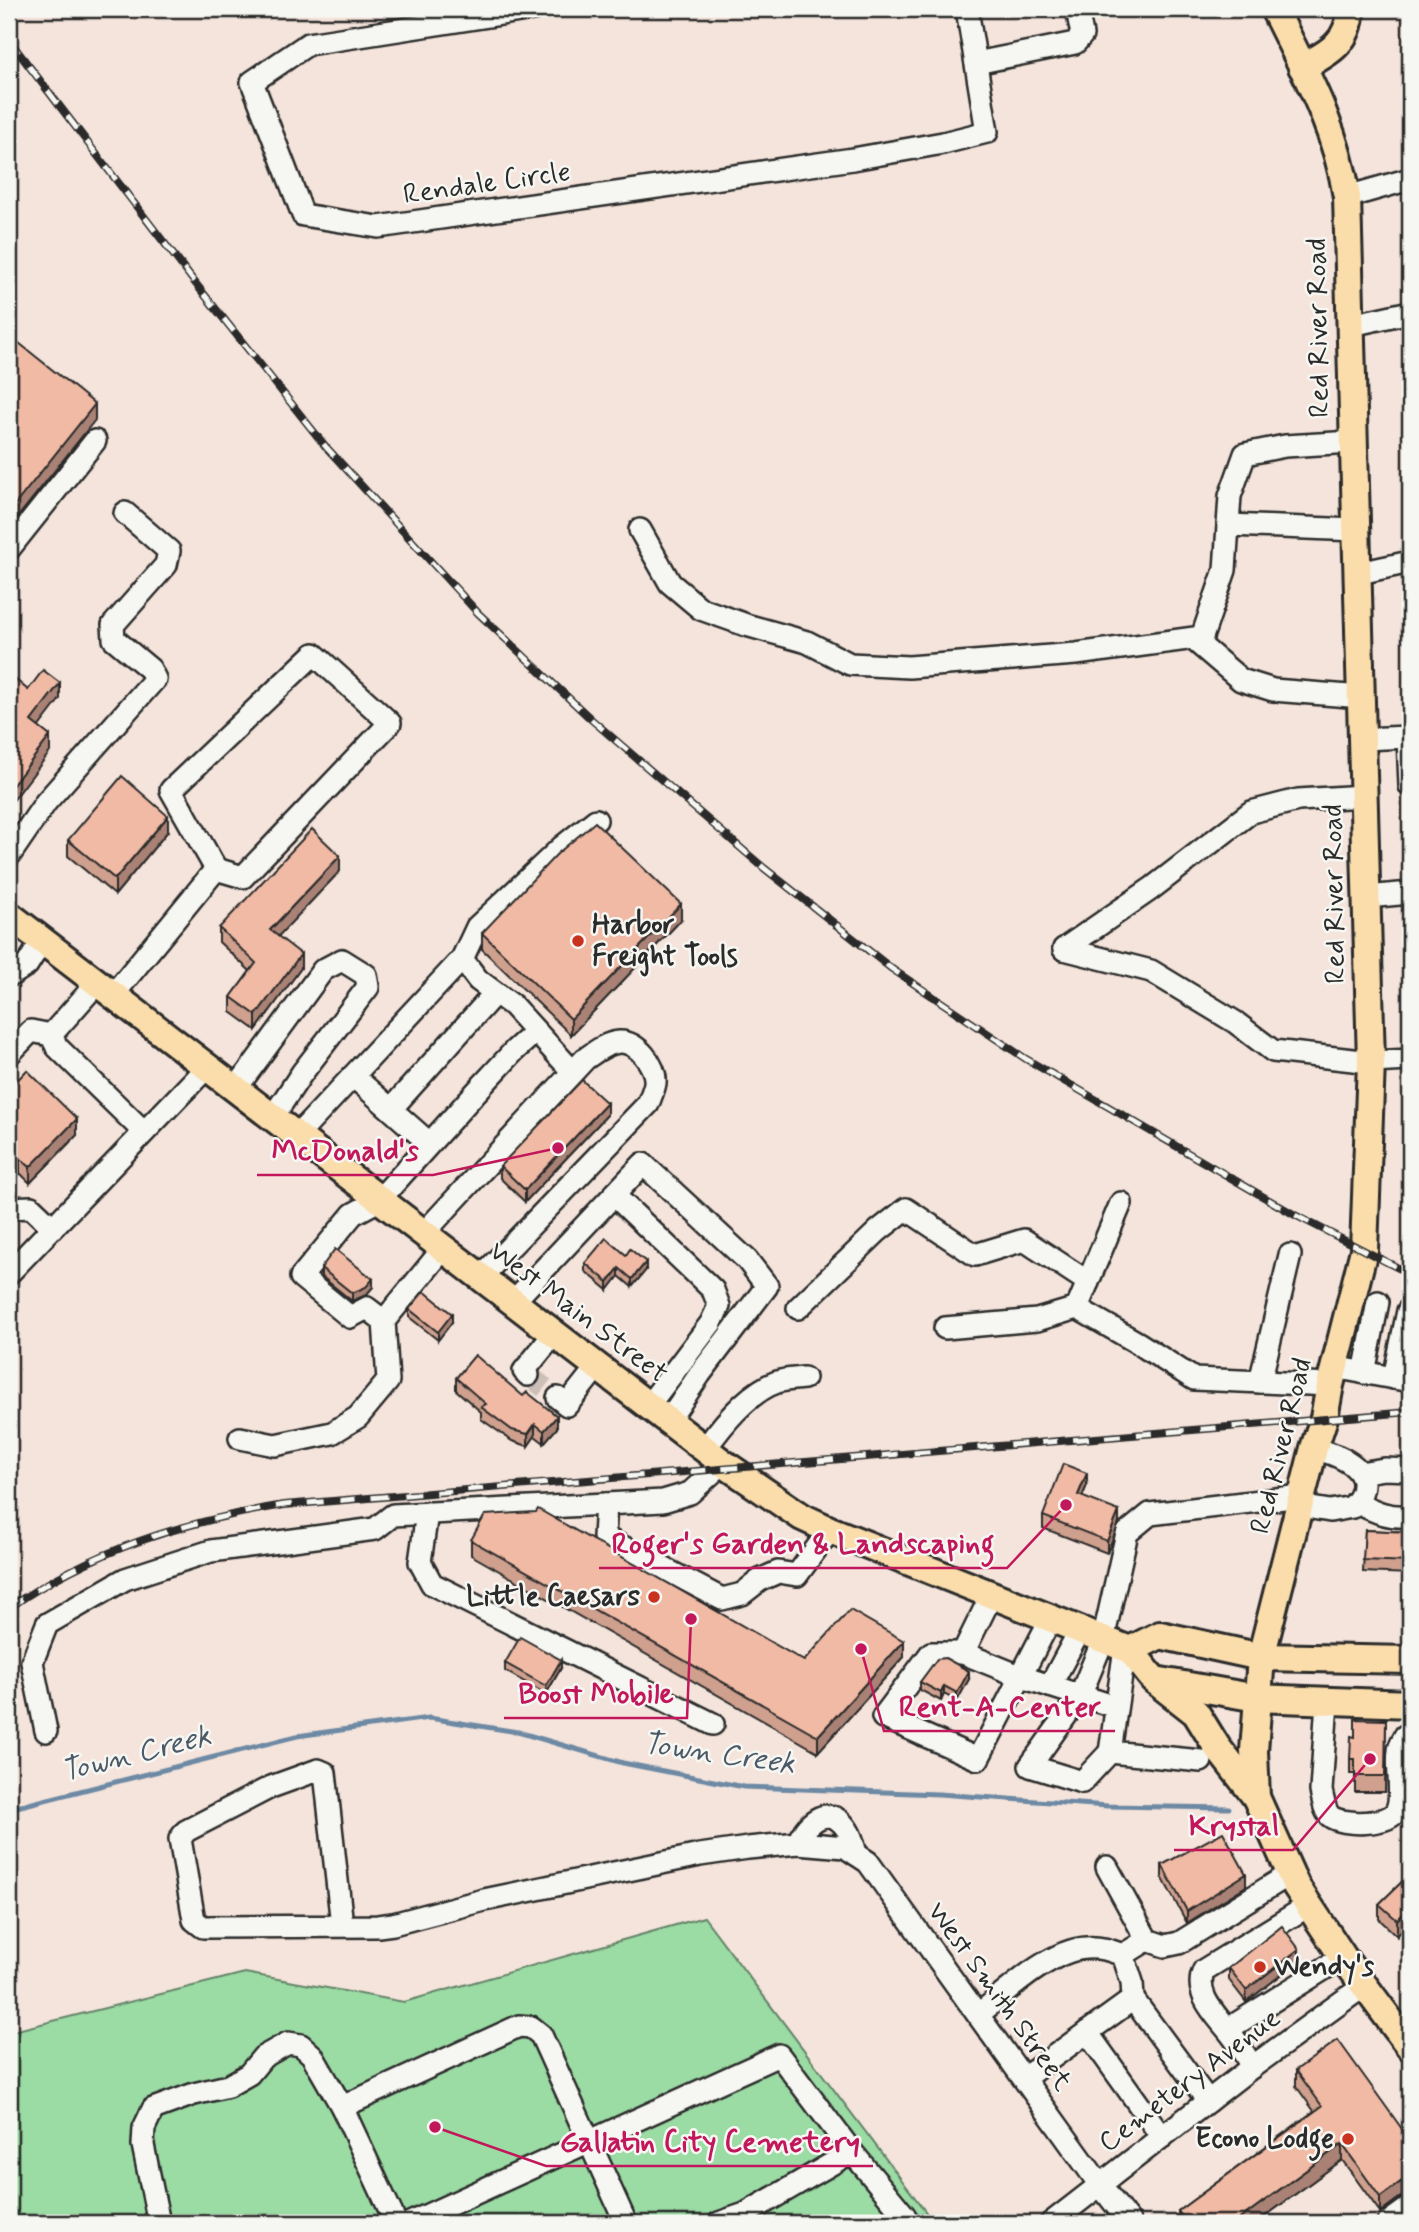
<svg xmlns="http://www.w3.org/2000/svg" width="1419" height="2232" font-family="Mynerve,sans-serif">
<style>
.green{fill:#9bdba4;stroke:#638368;stroke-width:2}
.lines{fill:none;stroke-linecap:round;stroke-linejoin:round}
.stream{stroke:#6d89a4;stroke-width:5}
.minor-tunnel{stroke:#ccbfb8;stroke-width:21;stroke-dasharray:21 10;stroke-linecap:butt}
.minor-casing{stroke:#2b2b2b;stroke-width:26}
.major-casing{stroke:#2b2b2b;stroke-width:32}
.minor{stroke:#f6f6f2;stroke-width:21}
.major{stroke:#faddab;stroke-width:26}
.rail-casing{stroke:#2b2b2b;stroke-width:8}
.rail{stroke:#f6f6f2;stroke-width:5;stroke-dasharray:16;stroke-linecap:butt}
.wall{fill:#cfa08e;stroke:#2b2b2b;stroke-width:2}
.shaded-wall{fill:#a98274;stroke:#2b2b2b;stroke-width:2}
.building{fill:#f1baa5;stroke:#2b2b2b;stroke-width:2}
.poi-dot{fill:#c8321e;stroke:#f6f6f2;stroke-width:2.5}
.labels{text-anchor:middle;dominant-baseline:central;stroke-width:5;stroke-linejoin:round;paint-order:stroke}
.street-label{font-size:28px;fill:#2b2b2b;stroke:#f6f6f2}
.poi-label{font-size:28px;font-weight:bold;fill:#2b2b2b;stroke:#f6f6f2;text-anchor:start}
.water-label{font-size:30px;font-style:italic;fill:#4c5a67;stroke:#f6f6f2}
.leader{fill:none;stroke:#c2185b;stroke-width:2.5}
.callout-dot{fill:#c2185b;stroke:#f6f6f2;stroke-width:2.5}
.callout-label{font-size:30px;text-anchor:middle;font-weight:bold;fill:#c2185b;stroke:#f6f6f2;stroke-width:5;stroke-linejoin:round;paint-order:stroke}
</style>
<rect width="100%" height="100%" fill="#f4e4db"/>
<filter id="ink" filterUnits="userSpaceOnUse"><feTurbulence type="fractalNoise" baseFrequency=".0143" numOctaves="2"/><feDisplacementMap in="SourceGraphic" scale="14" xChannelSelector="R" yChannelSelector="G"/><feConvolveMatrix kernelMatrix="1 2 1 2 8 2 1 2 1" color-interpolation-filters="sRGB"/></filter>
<g filter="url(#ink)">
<polygon class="green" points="704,1917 934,2223 9,2223 9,2032 245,1973 404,2002"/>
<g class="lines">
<polyline class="stream" points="9,1809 297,1736 429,1718 518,1732 623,1763 744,1787 939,1794 1108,1806 1229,1808"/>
<polyline class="minor-tunnel" points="528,1375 558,1398"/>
<defs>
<g id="minor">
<polyline points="533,9 308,44 252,82 303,215 378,227 853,159 943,143 987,132 967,9"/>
<polyline points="976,63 1075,43 1082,35 1077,9"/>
<polyline points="1347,197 1410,179"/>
<polyline points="1351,325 1410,312"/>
<polyline points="1228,525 1357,530"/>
<polyline points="640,530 670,583 701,609 746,625 807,642 850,664 909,667 1076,654 1202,637 1225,570 1230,496 1245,454 1285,446 1353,442"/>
<polyline points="9,549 95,441"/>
<polyline points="1359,573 1410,562"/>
<polyline points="1193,639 1241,680 1273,690 1362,697"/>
<polyline points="1363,739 1408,737 1410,786"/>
<polyline points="9,856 46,802 155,679 150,669 114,639 113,625 166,565 169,551 125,513"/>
<polyline points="1367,897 1410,893"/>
<polyline points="1064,949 1151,971 1235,1022 1273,1051 1371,1062 1410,1060"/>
<polyline points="1064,949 1151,889 1251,812 1298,800 1364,796"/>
<polyline points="462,959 478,980 512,1005 573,1072"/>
<polyline points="9,973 11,975 27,965 42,941"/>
<polyline points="113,995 216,869 171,790 314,654 390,723 243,877 216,869"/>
<polyline points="51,1035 97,983"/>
<polyline points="9,1054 31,1031 51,1035 57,1047 144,1132"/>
<polyline points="353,1076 429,1143"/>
<polyline points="235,1090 323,970 342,960 366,975 368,987 302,1073 272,1118"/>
<polyline points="391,1109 495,993"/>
<polyline points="296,1137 462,959 477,927 562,847 596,820"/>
<polyline points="614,1195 713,1290 719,1306 711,1323 648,1406"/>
<polyline points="1121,1203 1077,1308 1138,1343 1194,1379 1330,1385"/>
<polyline points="9,1208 31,1207 52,1227"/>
<path d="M423 1234 585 1059C595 1052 606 1043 619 1042 636 1040 657 1066 655 1083 654 1090 650 1098 648 1104L480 1278"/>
<polyline points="9,1273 206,1068"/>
<polyline points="513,1302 643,1164 747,1260 767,1286 700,1374 668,1421"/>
<polyline points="798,1308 878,1231 906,1209 975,1255 1024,1240 1088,1282"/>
<polyline points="384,1321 367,1308 350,1317 301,1277 353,1214 379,1200 477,1091 515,1050 535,1032"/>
<polyline points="945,1328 1037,1320 1077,1308"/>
<polyline points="1334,1367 1410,1381"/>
<polyline points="1364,1373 1378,1302"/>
<polyline points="528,1375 524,1371 554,1334"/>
<polyline points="1394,1378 1408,1311"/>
<polyline points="1260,1382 1290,1255"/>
<polyline points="558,1398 567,1405 597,1367"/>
<polyline points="240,1438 275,1445 332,1433 358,1417 388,1381 384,1321 443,1249"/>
<path d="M705 1449C722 1425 748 1392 777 1382 785 1379 796 1379 804 1378"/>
<polyline points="1360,1473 1384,1469 1410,1470"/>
<path d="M1356 1502C1375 1512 1389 1518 1410 1516"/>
<polyline points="606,1504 604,1537 722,1599 742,1594 760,1580 778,1572 797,1575 830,1530"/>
<path d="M1299 1506 1330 1511 1353 1507C1382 1471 1342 1456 1314 1448"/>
<polyline points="427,1513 420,1562 432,1584 713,1724"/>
<polyline points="992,1594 963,1653 1022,1677 1116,1707"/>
<polyline points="1125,1648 1110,1752 1201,1761"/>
<polyline points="963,1653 931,1653 883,1717 978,1759 1051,1618"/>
<polyline points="1050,1686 1080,1630"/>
<path d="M1327 1701 1321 1791C1323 1798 1324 1810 1330 1816 1342 1826 1389 1825 1396 1811 1404 1798 1396 1767 1399 1751 1399 1746 1402 1741 1405 1736L1410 1735"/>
<polyline points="46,1731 32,1662 47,1624 125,1579 211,1551 375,1529 393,1515 663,1501 690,1493 723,1463"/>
<polyline points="1110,1752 1082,1782 1030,1766 1080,1696 1103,1640 1127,1533 1150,1514 1301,1496"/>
<path d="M798 1843C804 1826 825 1804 843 1824 851 1833 853 1842 856 1854"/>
<polyline points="1107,1867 1147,1940 1123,1955 1132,1982 1133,1999"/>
<polyline points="342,1925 325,1773 318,1770 271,1787 186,1831 180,1839 194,1920 203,1927 378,1926 393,1924 484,1900 700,1855 748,1848 798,1843 845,1847 868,1862 1100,2185 1130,2223"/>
<polyline points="1147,1940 1165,1946 1179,1943 1290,1874"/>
<path d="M978 2015C1005 1993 1050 1950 1086 1948 1100 1947 1110 1950 1123 1955"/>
<polyline points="1228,2029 1343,1957"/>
<polyline points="1087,2032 1162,2137"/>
<path d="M1252 2067C1246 2057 1241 2047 1234 2038 1220 2018 1192 1996 1204 1970L1308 1906"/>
<polyline points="1024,2078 1133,1999 1208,2101"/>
<polyline points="342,2107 519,2026 531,2027 541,2035 626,2223"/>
<polyline points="159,2223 143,2145 144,2128 153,2109 194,2094 228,2086 249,2074 263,2057 288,2043 301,2045 312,2055 342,2107 396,2223"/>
<polyline points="410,2223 779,2055 852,2152 905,2216"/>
<polyline points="719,2223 745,2214 852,2152"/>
<polyline points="1051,2223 1252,2067 1365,1985"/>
<polyline points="1388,2223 1410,2207"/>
</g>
<g id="major">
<path d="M1302 67C1328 54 1351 41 1350 9"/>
<polyline points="9,915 723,1463 802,1517 830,1530 1130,1650 1154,1680 1196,1713 1217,1747 1256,1797 1296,1886 1343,1957 1410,2047"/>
<polyline points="1130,1650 1160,1635 1261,1657 1410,1660"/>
<polyline points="1155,1680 1257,1698 1410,1704"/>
<path d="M1256 1797 1254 1751 1261 1657 1314 1448 1324 1418 1330 1385 1364 1250 1371 1062 1347 197C1336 127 1305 72 1274 9"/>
</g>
</defs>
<use href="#minor" class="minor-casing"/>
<use href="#major" class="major-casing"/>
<use href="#minor" class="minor"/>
<use href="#major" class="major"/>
<defs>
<g id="rail">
<polyline points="9,40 192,279 326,447 478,613 592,720 764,868 892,969 1026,1059 1295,1215 1410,1274"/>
<path d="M9 1608C91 1550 186 1521 284 1505L1410 1412"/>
</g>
</defs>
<use href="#rail" class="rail-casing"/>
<use href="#rail" class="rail"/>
</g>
<g class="wall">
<polygon points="168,831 115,895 68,856 68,840"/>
<polygon points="340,871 278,936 301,968 256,1030 231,1012 231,997 250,971 219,942 219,928"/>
<polygon points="681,920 571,1035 482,949 482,933"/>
<polygon points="9,1089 77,1135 30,1183 20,1173 9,1185"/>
<polygon points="607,1115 525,1202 500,1178 500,1166"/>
<polygon points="626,1255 646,1270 632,1287 619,1276 608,1290 585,1271 585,1263"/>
<polygon points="321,1268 373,1287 366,1295 352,1301 321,1276"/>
<polygon points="409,1309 452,1322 438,1340 409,1317"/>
<polygon points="456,1378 557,1428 544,1443 535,1436 528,1446 512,1441 481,1419 481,1412 456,1390"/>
<polygon points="1087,1485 1082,1497 1119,1523 1107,1553 1043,1528 1043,1516"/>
<polygon points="1365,1530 1410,1532 1410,1574 1363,1572"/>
<polygon points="471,1540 804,1661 904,1657 818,1752 471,1555"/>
<polygon points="505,1663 561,1668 546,1694 505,1671"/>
<polygon points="969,1679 957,1701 944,1694 941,1701 920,1690 920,1682"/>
<polygon points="1386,1720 1385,1792 1355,1792 1355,1774 1350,1774 1350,1759 1355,1737"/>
<polygon points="1162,1865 1246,1886 1187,1923 1162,1877"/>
<polygon points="1410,1874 1397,1936 1379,1919 1379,1904"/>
<polygon points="1299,1961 1246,2002 1229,1980 1229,1968"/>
<polygon points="1296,2070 1410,2140 1410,2195 1402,2196 1380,2212 1342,2160 1256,2223 1178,2223 1178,2211 1314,2111 1296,2086"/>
</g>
<g class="shaded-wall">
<polygon points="95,404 95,420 9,528 9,512"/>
<polygon points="60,683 60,699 31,737 31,721"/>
<polygon points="50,736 50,752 9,806 9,790"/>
<polygon points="168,816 168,831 115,895 115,879"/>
<polygon points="340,856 340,871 270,945 270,930"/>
<polygon points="681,904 681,920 571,1035 571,1019"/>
<polygon points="301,954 301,968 256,1030 256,1015"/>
<polygon points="607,1103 607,1115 525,1202 525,1190"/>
<polygon points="77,1119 77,1135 30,1183 30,1167"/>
<polygon points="20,1158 20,1173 9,1185 9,1170"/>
<polygon points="646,1262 646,1270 632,1287 632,1279"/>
<polygon points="619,1268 619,1276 608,1290 608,1282"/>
<polygon points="373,1279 373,1287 366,1295 352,1301 352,1293"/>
<polygon points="452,1314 452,1322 438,1340 438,1332"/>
<polygon points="557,1416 557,1428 544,1443 544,1431"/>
<polygon points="535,1424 535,1436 528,1446 528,1434"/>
<polygon points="1087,1473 1087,1485 1078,1507 1078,1495"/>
<polygon points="1119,1511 1119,1523 1107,1553 1107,1541"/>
<polygon points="904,1641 904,1657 818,1752 818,1736"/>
<polygon points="561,1660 561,1668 546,1694 546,1686"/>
<polygon points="969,1671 969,1679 957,1701 957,1693"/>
<polygon points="944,1686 944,1694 941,1701 941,1693"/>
<polygon points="1246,1874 1246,1886 1187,1923 1187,1911"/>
<polygon points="1410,1907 1410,1922 1397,1936 1397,1920"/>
<polygon points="1299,1949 1299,1961 1246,2002 1246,1990"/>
<polygon points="1342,2144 1342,2160 1256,2223 1234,2223"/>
<polygon points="1402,2181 1402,2196 1380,2212 1380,2197"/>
</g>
<g class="building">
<polygon points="9,335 95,404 9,512"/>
<polygon points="43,670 60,683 31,721 50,736 9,790 9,689 16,680 28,690"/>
<polygon points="122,776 168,816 115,879 68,840"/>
<polygon points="595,822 681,904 571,1019 482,933 557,854"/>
<polygon points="312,829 340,856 270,930 301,954 256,1015 231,997 256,963 219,928"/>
<polygon points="27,1070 77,1119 30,1167 20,1158 9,1170 9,1089"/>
<polygon points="582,1080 607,1103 525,1190 500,1166"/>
<polygon points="606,1238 626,1255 630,1249 646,1262 632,1279 619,1268 608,1282 585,1263"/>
<polygon points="335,1249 373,1279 366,1287 352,1293 321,1268"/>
<polygon points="424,1291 452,1314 438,1332 409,1309"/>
<polygon points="475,1355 523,1396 527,1392 557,1416 544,1431 535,1424 528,1434 512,1430 481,1407 486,1404 456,1378"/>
<polygon points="1063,1464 1087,1473 1078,1495 1119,1511 1107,1541 1043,1516"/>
<polygon points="538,1509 804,1661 850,1610 904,1641 818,1736 471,1540 485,1515 536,1512"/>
<polygon points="1365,1530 1410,1532 1410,1562 1363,1560"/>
<polygon points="520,1637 561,1660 546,1686 505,1663"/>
<polygon points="945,1658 969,1671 957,1693 944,1686 941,1693 920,1682 937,1659"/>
<polygon points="1355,1719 1386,1720 1385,1776 1355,1776 1355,1759 1350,1759 1351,1736 1355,1737"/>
<polygon points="1223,1832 1246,1874 1187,1911 1162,1865"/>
<polygon points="1410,1874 1410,1907 1397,1920 1379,1904"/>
<polygon points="1282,1926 1299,1949 1246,1990 1229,1968"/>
<polygon points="1338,2040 1410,2140 1410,2179 1402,2181 1380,2197 1342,2144 1234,2223 1187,2223 1178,2211 1322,2106 1296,2070"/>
</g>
</g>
<g class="poi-dot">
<circle cx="578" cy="941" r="7"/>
<circle cx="654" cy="1597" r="7"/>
<circle cx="1260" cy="1967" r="7"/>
<circle cx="1348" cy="2139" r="7"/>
</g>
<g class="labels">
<g class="street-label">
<text transform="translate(487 184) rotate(-8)">Rendale Circle</text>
<text transform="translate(1319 328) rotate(-91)">Red River Road</text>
<text transform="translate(1335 894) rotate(-91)">Red River Road</text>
<text transform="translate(578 1313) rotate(37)">West Main Street</text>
<text transform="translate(1282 1446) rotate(-76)">Red River Road</text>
<text transform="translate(999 1997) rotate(54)">West Smith Street</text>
<text transform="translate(1190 2081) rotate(-37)">Cemetery Avenue</text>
</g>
<g class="poi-label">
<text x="592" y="925">Harbor<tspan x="592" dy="32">Freight Tools</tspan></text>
<text x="640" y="1597" text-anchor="end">Little Caesars</text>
<text x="1274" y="1967">Wendy's</text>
<text x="1334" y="2139" text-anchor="end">Econo Lodge</text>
</g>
<g class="water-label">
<text transform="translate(136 1754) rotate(-14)">Town Creek</text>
<text transform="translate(719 1754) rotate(8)">Town Creek</text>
</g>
</g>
<path class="leader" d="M558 1148L433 1175H257M1066 1505L1007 1568H599M691 1619L687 1718H504M861 1649L884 1731H1115M1370 1759L1293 1850H1174M435 2127L546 2166H873"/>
<g class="callout-dot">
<circle cx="558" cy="1148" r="7"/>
<circle cx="1066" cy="1505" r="7"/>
<circle cx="691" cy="1619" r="7"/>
<circle cx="861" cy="1649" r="7"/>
<circle cx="1370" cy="1759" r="7"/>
<circle cx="435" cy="2127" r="7"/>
</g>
<g class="callout-label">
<text x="345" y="1160">McDonald's</text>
<text x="803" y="1553">Roger's Garden &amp; Landscaping</text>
<text x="596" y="1703">Boost Mobile</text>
<text x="1000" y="1716">Rent-A-Center</text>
<text x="1234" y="1835">Krystal</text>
<text x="710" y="2151">Gallatin City Cemetery</text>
</g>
<rect width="1419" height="2232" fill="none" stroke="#f6f6f2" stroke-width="35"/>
<rect x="18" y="18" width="1384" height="2197" fill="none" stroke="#2b2b2b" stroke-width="2.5" filter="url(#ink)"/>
</svg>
